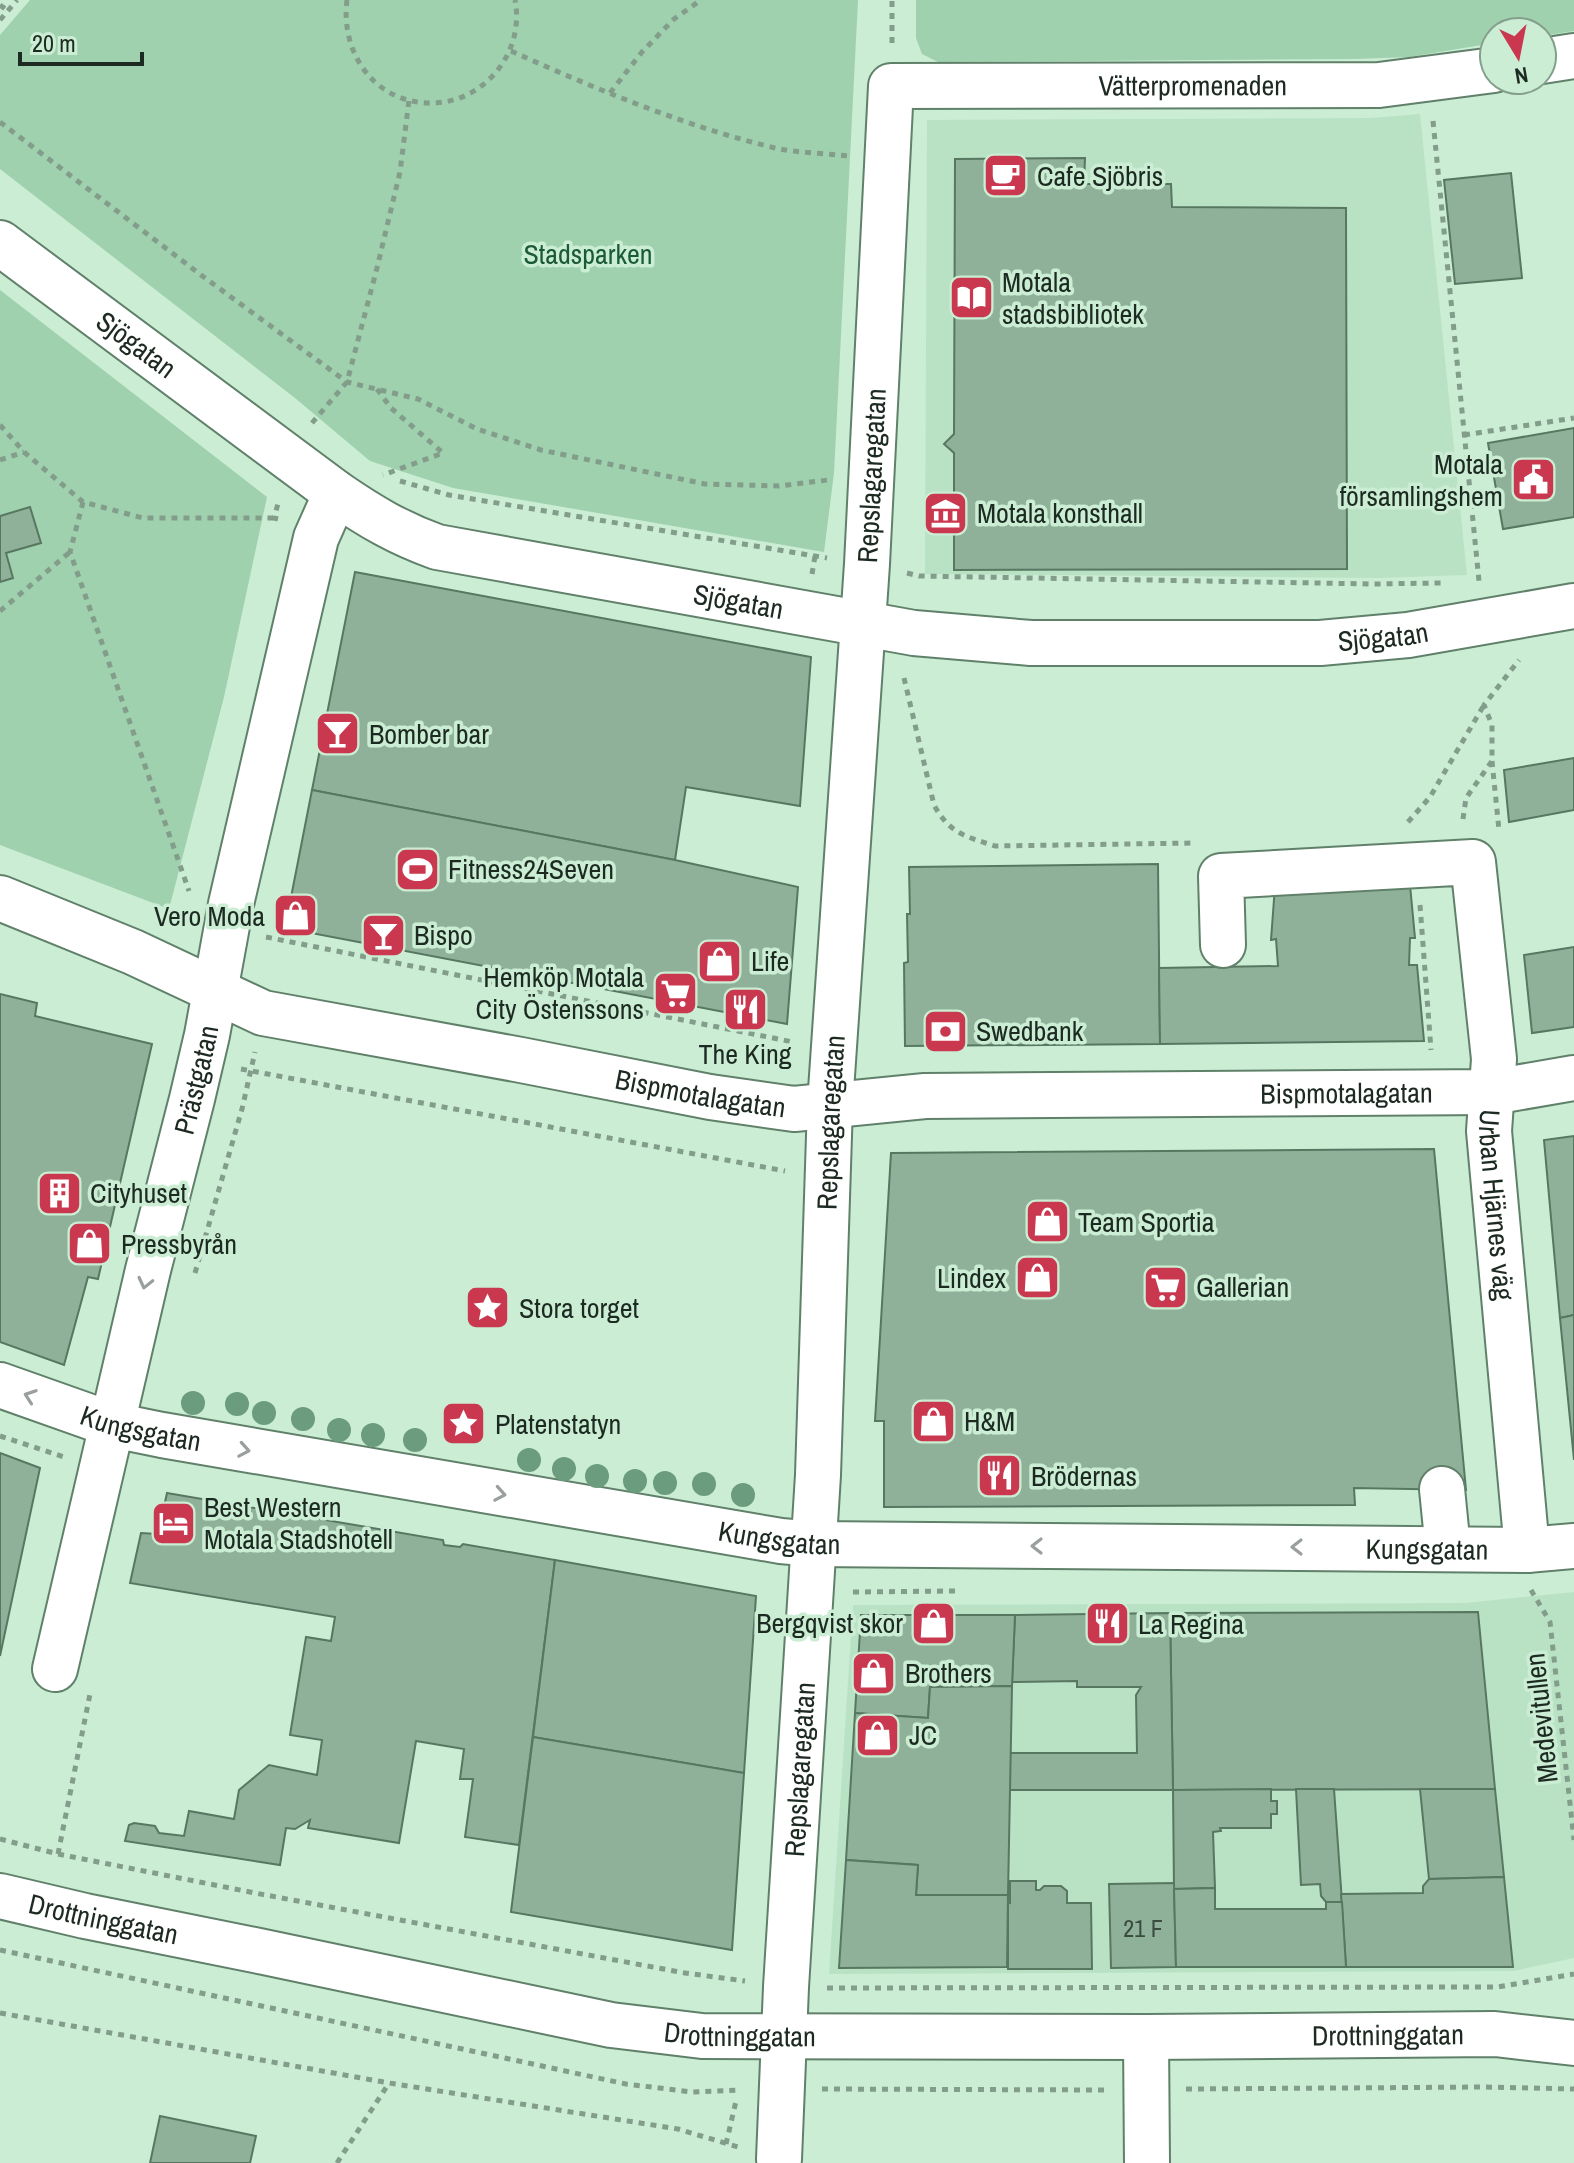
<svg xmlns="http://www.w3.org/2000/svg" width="1574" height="2163" font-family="'Archivo Narrow',sans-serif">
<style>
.built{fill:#b9e2c5}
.green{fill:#9fd1ae}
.building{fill:#90b199;stroke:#577761;stroke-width:2}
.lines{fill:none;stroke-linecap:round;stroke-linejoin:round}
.minor-casing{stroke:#60806a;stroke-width:48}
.major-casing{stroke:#60806a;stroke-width:48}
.path{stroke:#839d8b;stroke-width:5;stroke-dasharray:6 6;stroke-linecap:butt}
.minor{stroke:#fff;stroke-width:44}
.major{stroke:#fff;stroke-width:44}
.tree{fill:#6a9c7d}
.oneway{stroke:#999f9b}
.labels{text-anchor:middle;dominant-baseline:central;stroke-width:7;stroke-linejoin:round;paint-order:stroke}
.number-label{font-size:24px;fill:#3a4c3f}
.street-label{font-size:28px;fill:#1d2a21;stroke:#caedd4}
.poi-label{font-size:28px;fill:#1d2a21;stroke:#caedd4;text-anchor:start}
.park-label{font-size:28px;fill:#1b5a36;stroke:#caedd4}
</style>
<rect width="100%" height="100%" fill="#caedd4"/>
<g class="built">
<polygon points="1420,114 1467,575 1378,578 925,574 927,120 1370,118"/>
<polygon points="1574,1592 1574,1958 1514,1971 829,1974 853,1605 1465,1603"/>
</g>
<g class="green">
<polygon points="30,0 858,0 834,473 824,552 453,488 370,461 295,398 0,169 0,35"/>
<polygon points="916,0 1574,0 1574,31 1542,36 1542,32 1494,32 1494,43 1409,57 1355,59 938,62 922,54 916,38"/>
<polygon points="0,290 267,497 224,697 169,909 0,845"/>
</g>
<g class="building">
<polygon points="1085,158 1084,184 1171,184 1172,207 1346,208 1347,569 954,570 954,453 944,444 954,434 955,159"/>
<polygon points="1511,173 1522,278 1455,284 1444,180"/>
<polygon points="1574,428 1574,517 1503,529 1488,443"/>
<polygon points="30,507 41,543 6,553 13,578 0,582 0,516"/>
<polygon points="355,572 811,657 800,806 686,787 675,860 312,790"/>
<polygon points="1574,758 1574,810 1509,822 1504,770"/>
<polygon points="312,790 675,860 798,887 787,1024 285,928"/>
<polygon points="1158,864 1160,1044 905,1046 904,963 908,962 907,914 910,914 909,867"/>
<polygon points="1410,885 1415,938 1410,938 1409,965 1417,965 1424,1041 1160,1044 1159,968 1278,966 1276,939 1271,940 1275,886"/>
<polygon points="1574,947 1574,1027 1532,1033 1524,955"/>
<polygon points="0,994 37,1003 35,1016 152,1044 98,1279 88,1277 64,1365 0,1342"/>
<polygon points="1574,1136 1574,1315 1560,1318 1544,1140"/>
<polygon points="1434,1149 1466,1490 1354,1488 1355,1505 884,1507 884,1421 875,1421 891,1153"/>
<polygon points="1574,1315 1574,1460 1560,1318"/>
<polygon points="0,1453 40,1468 0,1656"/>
<polygon points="167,1493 443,1540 444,1545 460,1547 463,1544 555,1560 519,1845 465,1837 473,1779 460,1779 464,1749 416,1741 399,1843 308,1828 310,1820 295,1829 286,1828 280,1865 125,1841 129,1825 134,1823 155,1826 159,1833 184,1836 189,1811 234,1819 239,1790 269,1765 317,1775 322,1740 290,1735 306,1637 331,1641 335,1617 130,1583 141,1533 158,1534"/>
<polygon points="555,1560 756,1596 744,1773 533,1737"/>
<polygon points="1478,1612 1495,1789 1173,1790 1170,1613"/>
<polygon points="1170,1613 1173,1790 1010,1790 1010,1753 1137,1753 1136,1695 1141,1687 1077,1687 1077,1681 1012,1682 1015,1615"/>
<polygon points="861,1615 1015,1615 1012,1686 930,1687 928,1718 855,1713"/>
<polygon points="1012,1686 1008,1895 916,1895 918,1865 846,1860 855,1713 928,1718 930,1687"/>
<polygon points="533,1737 744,1773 732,1950 511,1912"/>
<polygon points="1271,1789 1271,1801 1277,1801 1277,1814 1271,1814 1271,1828 1220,1828 1221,1831 1213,1832 1215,1888 1174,1889 1173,1790"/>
<polygon points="1296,1789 1334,1789 1342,1902 1326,1902 1321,1896 1320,1884 1301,1885"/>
<polygon points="1420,1789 1495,1789 1504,1877 1429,1879"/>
<polygon points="846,1860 918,1865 916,1895 1008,1895 1007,1967 839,1968"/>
<polygon points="1504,1877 1513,1967 1346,1967 1341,1894 1423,1893 1423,1886 1429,1879"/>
<polygon points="1010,1881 1036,1881 1036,1890 1040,1890 1044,1886 1061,1886 1067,1891 1067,1903 1091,1903 1092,1969 1008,1969 1008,1902 1010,1903"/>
<polygon points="1174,1883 1176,1967 1111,1968 1109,1884"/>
<polygon points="1215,1888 1215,1909 1326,1909 1326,1902 1342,1902 1346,1967 1176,1967 1174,1889"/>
<polygon points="160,2116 256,2136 250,2163 150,2163"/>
</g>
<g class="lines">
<defs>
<g id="minor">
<polyline points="1542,61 1574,56"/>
<path id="s1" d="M0 243 336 493C371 517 398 533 437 547L914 633 1031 643H1320L1408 635 1574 606"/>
<path id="s2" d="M0 898 133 952 263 1013 521 1060 710 1097 794 1109 925 1096 1492 1092 1574 1078"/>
<path id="s3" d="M1223 945 1221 876 1473 862 1494 1059 1489 1131 1527 1550"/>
<path id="s4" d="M0 1385 113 1425 162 1435 781 1541 814 1544 1527 1550 1574 1546"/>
<polyline points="1442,1489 1448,1549"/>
<path id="s5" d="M55 1669 148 1270 192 1099 207 1035 231 904 316 538 336 493"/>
<polyline points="1146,2037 1147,2163"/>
<path id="s6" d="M779 2159 786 1987 818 1475 830 1105 867 564 891 86 1379 85 1494 70"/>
</g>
<g id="major">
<path id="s7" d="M0 1896 85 1916 264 1952 611 2025 702 2036 1146 2037 1495 2034 1574 2043"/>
</g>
</defs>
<use href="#minor" class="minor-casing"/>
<use href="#major" class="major-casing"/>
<g class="path">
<path d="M347 0C340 54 376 105 434 103 487 101 525 50 515 0"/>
<polyline points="0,5 8,11"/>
<polyline points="0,20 17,0"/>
<polyline points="892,43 892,0"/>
<path d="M511 51C596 89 684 126 775 148 798 153 824 153 848 156"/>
<polyline points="610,93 642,52 674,19 701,0"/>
<polyline points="1433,121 1479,581"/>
<polyline points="0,122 201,275 347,382 418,399 477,429 541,450 705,484 779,486 828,480"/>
<polyline points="377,389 391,408 443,453 383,475"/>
<polyline points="312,423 347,382 377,268 400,172 409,100"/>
<polyline points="0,425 24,452 83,502 143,518 274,518"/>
<polyline points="1464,435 1574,418"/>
<polyline points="0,460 24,452"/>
<polyline points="400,481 449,495 827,558"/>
<polyline points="83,502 70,552 189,891"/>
<polyline points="278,519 274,518 279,500"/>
<polyline points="907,573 919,576 1373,584 1441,583"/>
<polyline points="812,574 815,556"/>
<polyline points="0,611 70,552"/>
<path d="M904 678 934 805C950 834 965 836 995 846L1193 843"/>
<polyline points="1492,761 1499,830"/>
<polyline points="1463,819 1466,798 1492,761 1492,725 1484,705 1519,660"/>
<polyline points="1408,822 1430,797 1484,705"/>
<polyline points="1420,905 1431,1050"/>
<polyline points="266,937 793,1042"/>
<polyline points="241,1069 785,1171"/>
<polyline points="195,1273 242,1109 255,1052"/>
<polyline points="0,1436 64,1457"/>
<polyline points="1531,1590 1550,1622 1574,1840"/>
<polyline points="853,1592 955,1591"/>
<polyline points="0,1839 58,1854 255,1893 685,1973 745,1981"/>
<polyline points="58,1854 90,1694"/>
<polyline points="0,1950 626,2084 692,2092 740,2090"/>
<polyline points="827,1988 1497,1987 1574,1974"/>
<polyline points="0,2013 389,2083 678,2129 738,2147"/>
<polyline points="822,2089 1104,2090"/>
<polyline points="1186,2089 1486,2087 1574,2089"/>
<polyline points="726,2144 736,2101"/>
<polyline points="337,2163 389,2083"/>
</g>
<use href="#minor" class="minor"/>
<use href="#major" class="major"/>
</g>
<g class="tree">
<circle cx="193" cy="1403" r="12"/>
<circle cx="237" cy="1404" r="12"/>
<circle cx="264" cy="1413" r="12"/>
<circle cx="303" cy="1419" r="12"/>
<circle cx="339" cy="1430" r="12"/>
<circle cx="373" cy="1435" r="12"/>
<circle cx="415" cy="1440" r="12"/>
<circle cx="529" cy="1460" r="12"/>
<circle cx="564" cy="1469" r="12"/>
<circle cx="597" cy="1476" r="12"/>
<circle cx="635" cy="1481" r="12"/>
<circle cx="665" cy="1483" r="12"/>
<circle cx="704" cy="1484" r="12"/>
<circle cx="743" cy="1495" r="12"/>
</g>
<defs><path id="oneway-chevron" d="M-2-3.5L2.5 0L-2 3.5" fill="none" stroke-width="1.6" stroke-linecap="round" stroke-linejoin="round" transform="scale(2)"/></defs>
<g class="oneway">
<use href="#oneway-chevron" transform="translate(145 1283) rotate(103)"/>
<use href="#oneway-chevron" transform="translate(30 1396) rotate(-161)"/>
<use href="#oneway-chevron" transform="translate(244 1450) rotate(10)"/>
<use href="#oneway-chevron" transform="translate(500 1494) rotate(10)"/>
<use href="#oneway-chevron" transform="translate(1037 1546) rotate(-180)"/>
<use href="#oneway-chevron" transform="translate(1297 1547) rotate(-180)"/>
</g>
<defs>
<symbol id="cafe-square" viewBox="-11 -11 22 22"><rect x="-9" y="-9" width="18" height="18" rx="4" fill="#c9384f" stroke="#caedd4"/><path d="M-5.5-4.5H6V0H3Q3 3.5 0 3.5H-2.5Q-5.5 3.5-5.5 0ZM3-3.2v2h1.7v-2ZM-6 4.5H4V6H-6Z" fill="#fff"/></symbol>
<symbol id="library-square" viewBox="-11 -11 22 22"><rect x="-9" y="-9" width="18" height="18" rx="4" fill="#c9384f" stroke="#caedd4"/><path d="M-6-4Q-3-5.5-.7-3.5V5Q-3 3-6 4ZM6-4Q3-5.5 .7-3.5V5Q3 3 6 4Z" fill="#fff"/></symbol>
<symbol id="civic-square" viewBox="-11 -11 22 22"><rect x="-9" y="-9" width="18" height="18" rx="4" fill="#c9384f" stroke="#caedd4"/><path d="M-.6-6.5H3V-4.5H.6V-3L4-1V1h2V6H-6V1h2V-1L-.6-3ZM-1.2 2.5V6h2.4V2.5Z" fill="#fff"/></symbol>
<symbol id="museum-square" viewBox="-11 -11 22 22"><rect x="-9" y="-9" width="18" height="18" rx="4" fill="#c9384f" stroke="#caedd4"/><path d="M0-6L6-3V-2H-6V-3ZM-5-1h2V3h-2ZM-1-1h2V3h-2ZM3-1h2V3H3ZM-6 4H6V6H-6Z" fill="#fff"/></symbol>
<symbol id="bar-square" viewBox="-11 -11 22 22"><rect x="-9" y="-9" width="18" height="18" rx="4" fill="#c9384f" stroke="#caedd4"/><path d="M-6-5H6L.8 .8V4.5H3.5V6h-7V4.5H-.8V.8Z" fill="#fff"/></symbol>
<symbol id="stadium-square" viewBox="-11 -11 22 22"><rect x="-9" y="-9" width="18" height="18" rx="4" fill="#c9384f" stroke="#caedd4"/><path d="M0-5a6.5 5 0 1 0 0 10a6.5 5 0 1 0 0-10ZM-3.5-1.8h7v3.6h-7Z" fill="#fff"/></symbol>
<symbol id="shop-square" viewBox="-11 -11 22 22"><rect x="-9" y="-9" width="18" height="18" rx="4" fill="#c9384f" stroke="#caedd4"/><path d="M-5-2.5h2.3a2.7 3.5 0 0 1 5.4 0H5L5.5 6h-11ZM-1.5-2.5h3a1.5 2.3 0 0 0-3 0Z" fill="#fff"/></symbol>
<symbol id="supermarket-square" viewBox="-11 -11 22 22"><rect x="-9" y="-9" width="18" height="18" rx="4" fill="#c9384f" stroke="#caedd4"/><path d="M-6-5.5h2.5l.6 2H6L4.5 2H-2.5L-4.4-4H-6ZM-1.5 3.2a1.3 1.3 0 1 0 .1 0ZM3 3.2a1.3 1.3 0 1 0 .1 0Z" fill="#fff"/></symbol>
<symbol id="restaurant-square" viewBox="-11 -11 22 22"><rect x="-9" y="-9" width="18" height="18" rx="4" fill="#c9384f" stroke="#caedd4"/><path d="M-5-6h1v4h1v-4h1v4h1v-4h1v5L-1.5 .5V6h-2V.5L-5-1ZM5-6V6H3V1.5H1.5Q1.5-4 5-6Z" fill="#fff"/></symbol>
<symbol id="bank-square" viewBox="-11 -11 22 22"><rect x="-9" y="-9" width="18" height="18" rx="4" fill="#c9384f" stroke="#caedd4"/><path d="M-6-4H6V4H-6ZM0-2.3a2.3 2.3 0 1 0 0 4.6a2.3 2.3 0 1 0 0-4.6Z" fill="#fff"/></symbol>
<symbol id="building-square" viewBox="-11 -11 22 22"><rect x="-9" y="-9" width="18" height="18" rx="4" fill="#c9384f" stroke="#caedd4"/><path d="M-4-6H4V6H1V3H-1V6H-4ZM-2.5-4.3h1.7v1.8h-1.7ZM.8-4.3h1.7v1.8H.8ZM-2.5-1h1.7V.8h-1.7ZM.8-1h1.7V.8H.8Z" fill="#fff"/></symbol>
<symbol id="sight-square" viewBox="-11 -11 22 22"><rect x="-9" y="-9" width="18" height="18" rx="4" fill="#c9384f" stroke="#caedd4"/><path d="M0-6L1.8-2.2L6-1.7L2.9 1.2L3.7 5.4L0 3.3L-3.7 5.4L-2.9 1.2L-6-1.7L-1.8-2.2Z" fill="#fff"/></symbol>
<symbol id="hotel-square" viewBox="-11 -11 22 22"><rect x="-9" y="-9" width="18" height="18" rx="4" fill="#c9384f" stroke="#caedd4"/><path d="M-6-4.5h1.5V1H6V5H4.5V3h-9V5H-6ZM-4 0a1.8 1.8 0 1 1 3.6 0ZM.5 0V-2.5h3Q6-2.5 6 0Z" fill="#fff"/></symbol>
</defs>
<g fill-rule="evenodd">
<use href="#cafe-square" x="980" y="150" width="51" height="51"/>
<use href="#library-square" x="946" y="272" width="51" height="51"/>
<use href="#civic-square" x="1508" y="454" width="51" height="51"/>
<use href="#museum-square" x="920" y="488" width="51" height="51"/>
<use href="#bar-square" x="312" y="708" width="51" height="51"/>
<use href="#stadium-square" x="392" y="844" width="51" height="51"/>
<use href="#shop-square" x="270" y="890" width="51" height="51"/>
<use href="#bar-square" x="358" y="910" width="51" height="51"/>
<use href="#shop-square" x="694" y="936" width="51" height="51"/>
<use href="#supermarket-square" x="650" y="968" width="51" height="51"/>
<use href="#restaurant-square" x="720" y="984" width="51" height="51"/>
<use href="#bank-square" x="920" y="1006" width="51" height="51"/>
<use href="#building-square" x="34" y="1168" width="51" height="51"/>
<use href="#shop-square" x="1022" y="1196" width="51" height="51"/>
<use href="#shop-square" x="64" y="1218" width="51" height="51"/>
<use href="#shop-square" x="1012" y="1252" width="51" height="51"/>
<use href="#supermarket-square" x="1140" y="1262" width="51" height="51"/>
<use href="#sight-square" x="462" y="1282" width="51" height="51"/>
<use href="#shop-square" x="908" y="1396" width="51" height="51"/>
<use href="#sight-square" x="438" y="1398" width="51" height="51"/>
<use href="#restaurant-square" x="974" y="1450" width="51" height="51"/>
<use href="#hotel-square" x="148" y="1498" width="51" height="51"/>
<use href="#shop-square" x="908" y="1598" width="51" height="51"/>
<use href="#restaurant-square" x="1082" y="1598" width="51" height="51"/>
<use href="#shop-square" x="848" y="1648" width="51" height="51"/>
<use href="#shop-square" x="852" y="1710" width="51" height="51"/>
</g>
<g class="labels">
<g class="number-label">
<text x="1143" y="1928">21 F</text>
</g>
<g class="street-label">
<text stroke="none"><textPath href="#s6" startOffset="2378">Vätterpromenaden</textPath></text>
<text stroke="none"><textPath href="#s1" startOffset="170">Sjögatan</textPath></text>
<text stroke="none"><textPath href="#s6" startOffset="1686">Repslagaregatan</textPath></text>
<text stroke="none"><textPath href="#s1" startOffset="840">Sjögatan</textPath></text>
<text stroke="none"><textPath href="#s1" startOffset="1488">Sjögatan</textPath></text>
<text stroke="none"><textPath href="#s5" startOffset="606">Prästgatan</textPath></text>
<text stroke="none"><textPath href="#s2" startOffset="732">Bispmotalagatan</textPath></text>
<text stroke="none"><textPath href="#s2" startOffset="1380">Bispmotalagatan</textPath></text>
<text stroke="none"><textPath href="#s6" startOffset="1038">Repslagaregatan</textPath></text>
<text stroke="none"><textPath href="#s3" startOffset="666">Urban Hjärnes väg</textPath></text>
<text stroke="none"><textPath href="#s4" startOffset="148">Kungsgatan</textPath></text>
<text stroke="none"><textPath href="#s4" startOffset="796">Kungsgatan</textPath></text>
<text stroke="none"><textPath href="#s4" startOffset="1444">Kungsgatan</textPath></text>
<text transform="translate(1541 1718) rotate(-96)">Medevitullen</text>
<text stroke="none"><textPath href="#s6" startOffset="390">Repslagaregatan</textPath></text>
<text stroke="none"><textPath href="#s7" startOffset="106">Drottninggatan</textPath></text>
<text stroke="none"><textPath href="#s7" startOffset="754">Drottninggatan</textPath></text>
<text stroke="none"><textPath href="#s7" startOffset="1402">Drottninggatan</textPath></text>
</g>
<g class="poi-label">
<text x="1037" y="176">Cafe Sjöbris</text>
<text x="1002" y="282">Motala<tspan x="1002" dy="32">stadsbibliotek</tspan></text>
<text x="1503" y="464" text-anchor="end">Motala<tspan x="1503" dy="32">församlingshem</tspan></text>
<text x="977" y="513">Motala konsthall</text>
<text x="369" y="734">Bomber bar</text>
<text x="448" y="869">Fitness24Seven</text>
<text x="265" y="916" text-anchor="end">Vero Moda</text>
<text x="414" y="935">Bispo</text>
<text x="751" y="961">Life</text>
<text x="644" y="977" text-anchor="end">Hemköp Motala<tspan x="644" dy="32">City Östenssons</tspan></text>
<text x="976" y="1031">Swedbank</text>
<text x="745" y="1054" text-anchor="middle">The King</text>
<text x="90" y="1193">Cityhuset</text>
<text x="1078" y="1222">Team Sportia</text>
<text x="121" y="1244">Pressbyrån</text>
<text x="1006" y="1278" text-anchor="end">Lindex</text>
<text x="1196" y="1287">Gallerian</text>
<text x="519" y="1308">Stora torget</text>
<text x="964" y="1421">H&amp;M</text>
<text x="495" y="1424">Platenstatyn</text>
<text x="1031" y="1476">Brödernas</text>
<text x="204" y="1507">Best Western<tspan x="204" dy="32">Motala Stadshotell</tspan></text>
<text x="903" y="1623" text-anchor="end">Bergqvist skor</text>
<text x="1138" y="1624">La Regina</text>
<text x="905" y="1673">Brothers</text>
<text x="909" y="1735">JC</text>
</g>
<g class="park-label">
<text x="588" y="254">Stadsparken</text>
</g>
</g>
<g transform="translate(1518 56) rotate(170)"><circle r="38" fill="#caedd4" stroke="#859f8c" stroke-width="2"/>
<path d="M0-6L14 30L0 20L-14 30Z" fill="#c9384f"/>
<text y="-12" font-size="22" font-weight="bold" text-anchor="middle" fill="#1d2a21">N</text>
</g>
<path d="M20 52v12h122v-12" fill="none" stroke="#1d2a21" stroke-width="4"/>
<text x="32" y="52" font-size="24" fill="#1d2a21" stroke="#caedd4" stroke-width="6" paint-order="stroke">20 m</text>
</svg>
